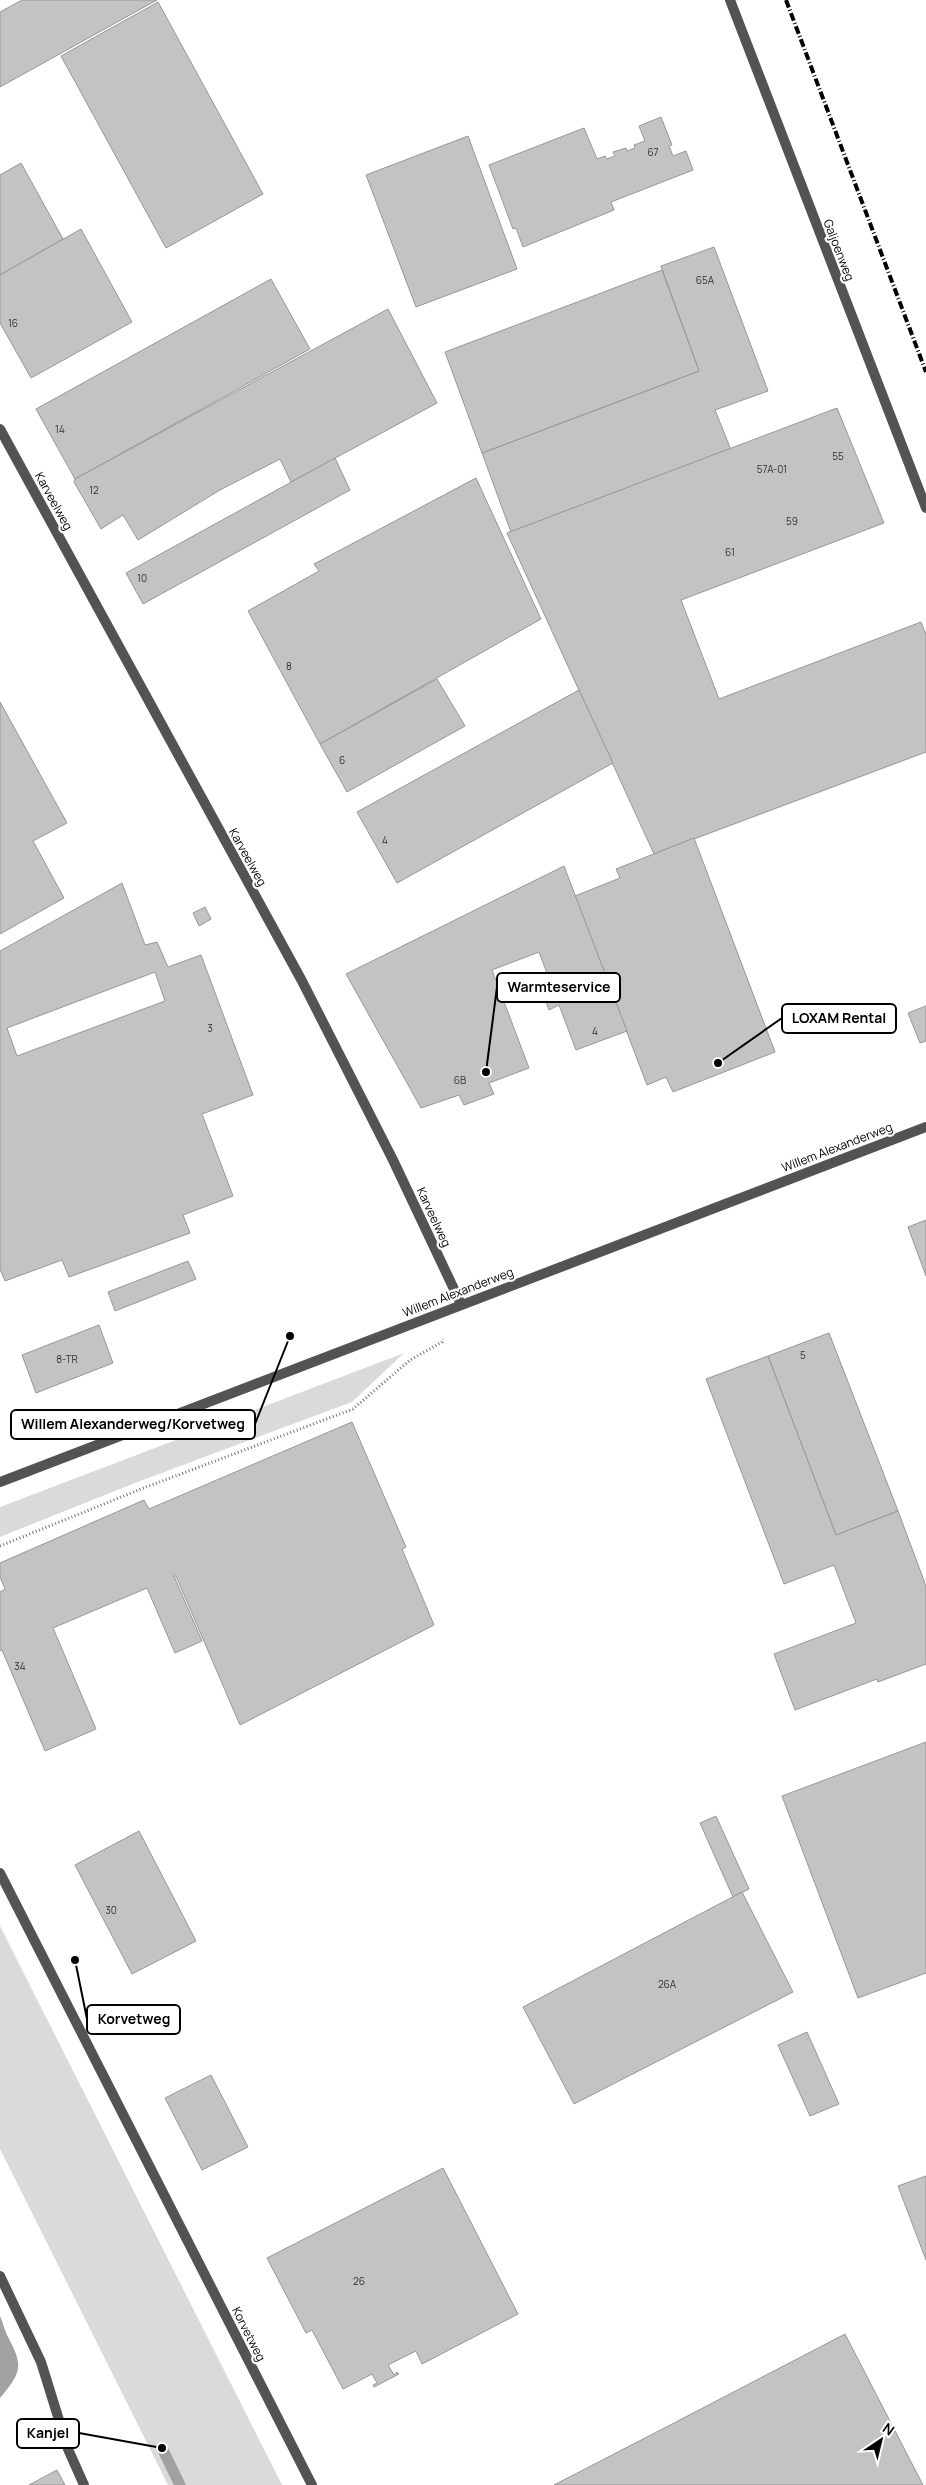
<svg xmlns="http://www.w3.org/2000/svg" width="926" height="2485" font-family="Manrope,sans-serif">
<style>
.green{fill:#dadada}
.water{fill:#a1a1a1}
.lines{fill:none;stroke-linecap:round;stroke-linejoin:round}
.stream{stroke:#a1a1a1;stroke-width:11}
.building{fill:#c3c3c3;stroke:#979797;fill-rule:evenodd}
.path{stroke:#757575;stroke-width:3;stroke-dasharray:1 2.5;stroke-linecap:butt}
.service{stroke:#535353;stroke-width:10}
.minor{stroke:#535353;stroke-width:10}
.tertiary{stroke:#535353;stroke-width:10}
.rail{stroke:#000;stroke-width:4;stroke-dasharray:8 2.5 1 2.5;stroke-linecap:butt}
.labels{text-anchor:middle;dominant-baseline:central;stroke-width:4.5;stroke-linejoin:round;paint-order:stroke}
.number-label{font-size:10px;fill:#313131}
.street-label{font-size:12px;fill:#000;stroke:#fff}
.leader{fill:none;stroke:#000;stroke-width:2}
.callout-dot{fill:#000;stroke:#fff;stroke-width:2}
.callout{fill:#fff;stroke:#000;stroke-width:2}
.callout-label{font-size:14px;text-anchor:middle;font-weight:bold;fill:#000}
</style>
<rect width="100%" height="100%" fill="#fff"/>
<g class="green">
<polygon points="404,1353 352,1402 135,1483 0,1537 0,1507"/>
<polygon points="0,1926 282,2485 168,2485 0,2149"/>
</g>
<path class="water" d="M0 2316C3 2322 4 2329 7 2335 23 2365 23 2371 0 2398Z"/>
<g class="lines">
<polyline class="stream" points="162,2448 180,2485"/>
</g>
<g class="building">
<polygon points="22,0 157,0 0,87 0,12"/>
<polygon points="158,2 263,194 166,248 61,56"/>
<polygon points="661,117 672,145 669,146 673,156 686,151 693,170 611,202 614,210 523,247 516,228 513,229 489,165 584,128 597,159 605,156 607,159 615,156 613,152 626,148 627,151 635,148 634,145 645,141 639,126"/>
<polygon points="468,136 517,269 416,307 366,175"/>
<polygon points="21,163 63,239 0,275 0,175"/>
<polygon points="81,229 132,322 31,378 0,323 0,275"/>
<polygon points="714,247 768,391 715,410 731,450 511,532 482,453 699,371 661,266"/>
<polygon points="662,270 699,371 482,453 445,352"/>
<polygon points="271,279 310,349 75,479 36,409"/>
<polygon points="388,309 437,403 291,482 280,459 220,490 138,540 123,515 101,529 74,482 75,479"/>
<polygon points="837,408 884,523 681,600 719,699 921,622 926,634 926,752 654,854 507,533"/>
<polygon points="335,458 350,490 143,604 126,573"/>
<polygon points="476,478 541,619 320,744 248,611 319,571 314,564"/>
<polygon points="437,679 465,726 347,792 320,744"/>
<polygon points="579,690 613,763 397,883 357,812"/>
<polygon points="0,702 67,823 33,841 64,898 0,934"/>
<polygon points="694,838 775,1052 673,1092 666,1077 647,1085 575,896 620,878 616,869"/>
<polygon points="564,866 627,1031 576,1050 559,1005 549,1010 541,988 551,984 539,952 492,970 529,1068 489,1083 494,1094 464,1105 459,1095 421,1108 346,974"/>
<path d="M122 883 145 945 157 942 168 967 201 955 253 1095 202 1114 233 1196 183 1215 190 1233 69 1277 62 1260 5 1281 0 1269V951ZM155 972 165 1001 17 1056 7 1028Z"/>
<polygon points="205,907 211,919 199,926 193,913"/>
<polygon points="926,1006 926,1041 920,1043 908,1013"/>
<polygon points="926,1220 926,1276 908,1227"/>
<polygon points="188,1261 196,1279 115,1311 108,1292"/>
<polygon points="99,1325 113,1363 36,1393 22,1355"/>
<polygon points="829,1333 898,1511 836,1535 768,1356"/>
<polygon points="768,1356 836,1535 898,1511 926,1586 926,1664 878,1682 877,1679 795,1710 774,1654 856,1623 834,1565 784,1584 706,1379"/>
<polygon points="352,1422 406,1547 402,1549 434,1625 240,1725 176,1576 174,1576 202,1641 175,1653 147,1588 53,1628 96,1729 45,1751 2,1650 0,1651 0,1592 5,1589 0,1577 0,1563 144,1500 149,1509"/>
<polygon points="926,1742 926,1973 858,1998 782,1796"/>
<polygon points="716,1816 749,1889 733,1897 700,1823"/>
<polygon points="139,1831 196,1941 132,1974 75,1865"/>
<polygon points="742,1892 793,1992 574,2104 523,2007"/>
<polygon points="807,2032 839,2104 810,2116 778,2045"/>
<polygon points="211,2075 248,2147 202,2170 165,2098"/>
<polygon points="443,2168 518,2314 422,2364 416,2351 388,2365 394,2375 397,2372 399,2374 374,2387 373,2385 377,2383 372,2374 343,2389 312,2330 306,2333 267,2258"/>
<polygon points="926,2176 926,2260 898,2186"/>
<polygon points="845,2334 923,2485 554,2485 674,2423"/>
<polygon points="57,2470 65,2485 29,2485"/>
</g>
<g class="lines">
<polyline class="path" points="0,1546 141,1489 353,1409 410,1360 442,1342 443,1339"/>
<polyline class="service" points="0,2276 41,2362 68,2449 84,2485"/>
<g class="minor">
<polyline points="730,0 926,508"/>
<polyline points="0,429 302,981 393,1160 461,1304"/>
<polyline points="0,1873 312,2485"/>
</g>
<polyline class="tertiary" points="0,1482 926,1127"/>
<polyline class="rail" points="786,0 926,372"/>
</g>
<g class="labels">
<g class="number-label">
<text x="653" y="152">67</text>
<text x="705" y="280">65A</text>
<text x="13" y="323">16</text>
<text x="60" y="429">14</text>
<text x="838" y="456">55</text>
<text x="772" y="469">57A-01</text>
<text x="94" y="490">12</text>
<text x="792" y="521">59</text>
<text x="730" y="552">61</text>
<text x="142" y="578">10</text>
<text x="289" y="666">8</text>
<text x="342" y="760">6</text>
<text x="385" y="840">4</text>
<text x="210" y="1028">3</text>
<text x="595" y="1031">4</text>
<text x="460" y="1080">6B</text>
<text x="803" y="1355">5</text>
<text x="67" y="1359">8-TR</text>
<text x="20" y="1666">34</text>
<text x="111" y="1910">30</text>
<text x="667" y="1984">26A</text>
<text x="359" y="2281">26</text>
</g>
<g class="street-label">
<text transform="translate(839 250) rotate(69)">Galjoenweg</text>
<text transform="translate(54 501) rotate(61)">Karveelweg</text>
<text transform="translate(248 857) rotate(61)">Karveelweg</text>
<text transform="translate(837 1147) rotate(-21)">Willem Alexanderweg</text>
<text transform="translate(434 1217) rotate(65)">Karveelweg</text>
<text transform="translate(458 1292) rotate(-21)">Willem Alexanderweg</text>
<text transform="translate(249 2334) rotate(63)">Korvetweg</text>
</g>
</g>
<path class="leader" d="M486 1072L497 987M718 1063L782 1018M290 1336L255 1424M75 1960L87 2019M162 2448L79 2433"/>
<g class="callout-dot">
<circle cx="486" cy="1072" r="5"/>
<circle cx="718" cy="1063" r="5"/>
<circle cx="290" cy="1336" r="5"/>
<circle cx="75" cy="1960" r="5"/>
<circle cx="162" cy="2448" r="5"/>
</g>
<g class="callout">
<rect x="497" y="973" width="123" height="29" rx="5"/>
<rect x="782" y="1004" width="114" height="29" rx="5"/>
<rect x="11" y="1410" width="244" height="29" rx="5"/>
<rect x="87" y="2005" width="93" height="29" rx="5"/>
<rect x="17" y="2419" width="62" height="29" rx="5"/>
</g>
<g class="callout-label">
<text x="559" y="992">Warmteservice</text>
<text x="839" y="1023">LOXAM Rental</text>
<text x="133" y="1429">Willem Alexanderweg/Korvetweg</text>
<text x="134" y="2024">Korvetweg</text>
<text x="48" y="2438">Kanjel</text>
</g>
<g transform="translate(881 2440) rotate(35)" stroke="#ffffff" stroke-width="4" paint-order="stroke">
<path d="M0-4L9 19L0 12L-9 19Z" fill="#000000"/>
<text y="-8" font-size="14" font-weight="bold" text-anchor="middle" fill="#000000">N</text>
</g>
</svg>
